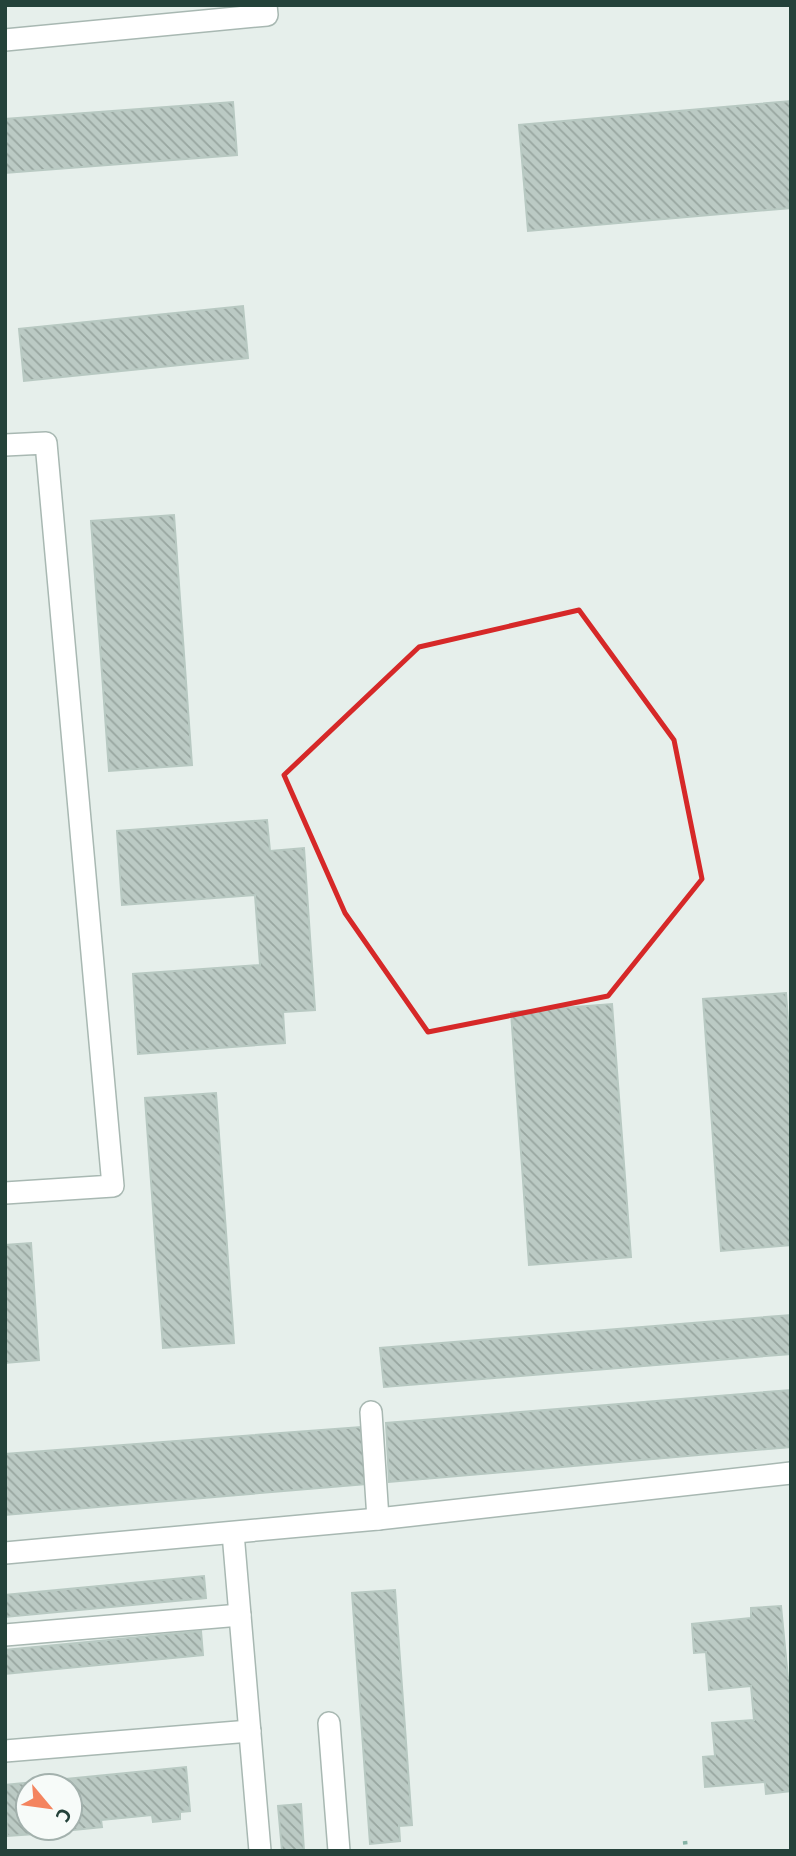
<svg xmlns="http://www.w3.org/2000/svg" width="796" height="1856" font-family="'Open Sans',sans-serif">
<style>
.building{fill:url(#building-back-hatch);stroke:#b8c9c2;stroke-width:2}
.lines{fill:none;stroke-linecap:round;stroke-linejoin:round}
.minor-casing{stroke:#a8b8b2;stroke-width:24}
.path{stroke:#86b3a5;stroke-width:4.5;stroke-dasharray:3.5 5;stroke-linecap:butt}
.minor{stroke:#fff;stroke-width:21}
.marked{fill:none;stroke:#d62828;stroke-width:5;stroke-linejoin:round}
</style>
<defs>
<pattern id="building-back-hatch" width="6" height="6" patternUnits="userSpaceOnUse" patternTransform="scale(1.75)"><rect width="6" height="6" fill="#bbcac4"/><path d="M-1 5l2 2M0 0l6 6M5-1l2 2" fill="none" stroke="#98a6a0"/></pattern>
</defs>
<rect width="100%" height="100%" fill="#e6efeb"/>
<g class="building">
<polygon points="791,101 791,208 528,231 519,125"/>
<polygon points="233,102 237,155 5,173 5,119"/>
<polygon points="243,306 248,358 24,381 19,329"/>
<polygon points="174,515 192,765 109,771 91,521"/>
<polygon points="267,820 270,851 304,848 315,1010 283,1012 285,1043 138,1054 133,974 260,965 255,895 122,905 117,831"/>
<polygon points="786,993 791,1062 791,1245 721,1251 703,999"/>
<polygon points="612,1004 631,1257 529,1265 511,1012"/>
<polygon points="216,1093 234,1343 163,1348 145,1098"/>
<polygon points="31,1243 39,1360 5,1363 5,1245"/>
<polygon points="791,1315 791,1354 384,1387 380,1348"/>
<polygon points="791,1390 791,1447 389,1482 386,1423"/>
<polygon points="361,1427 366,1484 5,1515 5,1454"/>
<polygon points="204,1576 206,1598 5,1617 5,1595"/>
<polygon points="395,1590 412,1825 399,1826 400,1841 370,1844 352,1593"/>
<polygon points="781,1606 788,1678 791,1677 791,1791 766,1794 765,1782 705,1787 703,1757 715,1756 712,1723 754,1720 751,1686 709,1690 706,1652 694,1653 692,1624 751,1618 751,1608"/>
<polygon points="201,1631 203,1655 5,1674 5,1650"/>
<polygon points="186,1767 190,1811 180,1812 180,1819 153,1822 152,1815 101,1820 102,1827 74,1830 73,1823 70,1823 70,1786 28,1786 28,1828 34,1828 35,1834 7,1836 5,1785"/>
<polygon points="301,1804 304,1851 282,1851 278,1806"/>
</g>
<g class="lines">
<defs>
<g id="minor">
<polyline points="5,40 267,15 266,5"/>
<polyline points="5,445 46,443 113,1186 5,1193"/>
<polyline points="371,1412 378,1519"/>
<polyline points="233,1533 260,1851"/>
<polyline points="5,1553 378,1519 791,1473"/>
<polyline points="5,1635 240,1615"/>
<polyline points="329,1723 339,1851"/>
<polyline points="5,1751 250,1731"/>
</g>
</defs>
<use href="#minor" class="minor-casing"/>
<polyline class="path" points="685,1841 686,1851"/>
<use href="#minor" class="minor"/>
</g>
<path class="marked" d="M579 610 674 740 702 879 608 996 428 1032 345 913 284 775 419 647Z"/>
<rect width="796" height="1856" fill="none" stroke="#24423a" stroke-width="14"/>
<g transform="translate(49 1807) rotate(119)"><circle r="33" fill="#f7fbf9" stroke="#a3b1ad" stroke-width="2"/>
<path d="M0-5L12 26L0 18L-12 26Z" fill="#f4845f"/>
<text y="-10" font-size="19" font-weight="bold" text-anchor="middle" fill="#24423a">С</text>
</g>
</svg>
